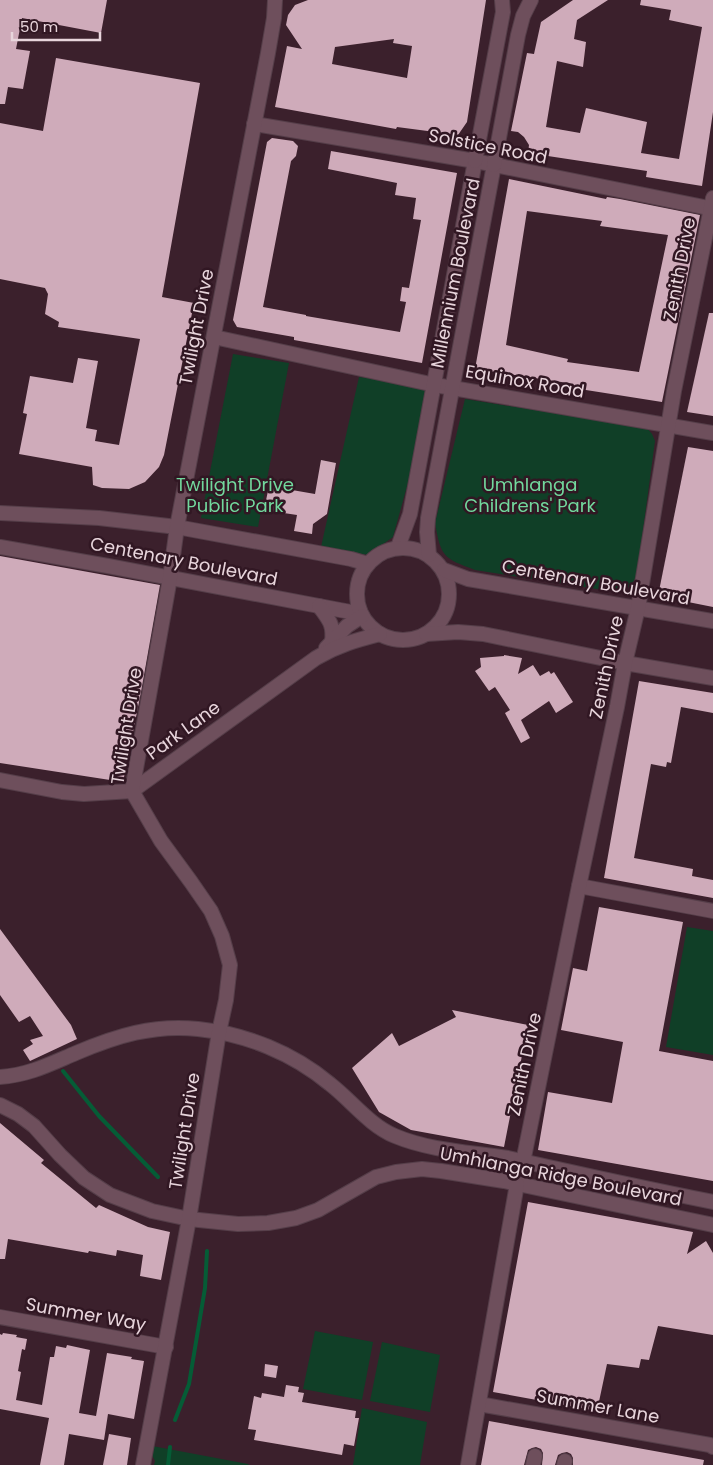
<svg xmlns="http://www.w3.org/2000/svg" width="713" height="1465" font-family="Poppins,sans-serif">
<style>
.green{fill:#103f27}
.lines{fill:none;stroke-linecap:round;stroke-linejoin:round}
.stream{stroke:#055c36;stroke-width:4}
.building{fill:#cfabba;fill-rule:evenodd}
.minor-casing{stroke:#553e49;stroke-width:16}
.tertiary-casing{stroke:#553e49;stroke-width:16}
.minor{stroke:#6e4f5c;stroke-width:14}
.tertiary{stroke:#6e4f5c;stroke-width:14}
.labels{text-anchor:middle;dominant-baseline:central;stroke-width:5;stroke-linejoin:round;paint-order:stroke}
.street-label{font-size:18px;fill:#e8d5dc;stroke:#311723}
.park-label{font-size:18px;fill:#72d89d;stroke:#311723}
</style>
<rect width="100%" height="100%" fill="#3b202c"/>
<g class="green">
<polygon points="233,354 289,363 258,527 201,518"/>
<polygon points="359,377 435,385 393,537 368,555 321,547"/>
<path d="M465 399 647 428 652 434 655 441 637 575C629 590 626 591 610 591L475 570C443 558 441 557 435 523Z"/>
<polygon points="687,927 713,931 713,1055 666,1047"/>
<polygon points="315,1331 373,1342 362,1400 303,1389"/>
<polygon points="382,1342 440,1355 430,1412 370,1401"/>
<polygon points="362,1408 427,1422 420,1465 353,1465"/>
<polygon points="147,1445 248,1464 249,1465 154,1465 155,1461"/>
</g>
<g class="lines">
<g class="stream">
<polyline points="63,1071 99,1116 158,1177"/>
<polyline points="175,1420 189,1384 205,1288 207,1251"/>
<polyline points="168,1465 170,1447"/>
</g>
</g>
<g class="building">
<polygon points="0,0 107,0 101,33 22,18 16,49 30,51 23,89 8,87 5,104 0,104"/>
<path d="M308 0H486L467 122 458 135 397 127 396 129 275 107 287 46 302 49 286 25 288 15 295 5ZM394 39 393 43 412 46 407 78 332 64 335 47Z"/>
<polygon points="573,0 608,0 577,20 574,39 586,42 583,67 557,61 546,127 580,133 586,108 647,122 641,153 679,159 702,27 669,20 671,10 640,5 641,0 713,0 713,112 702,186 646,177 647,171 528,153 529,145 524,137 518,132 511,131 527,53 534,54 541,22"/>
<polygon points="56,58 200,83 162,297 194,303 164,455 159,467 145,482 129,489 102,488 93,485 92,467 19,454 27,414 23,413 30,376 73,383 78,358 98,361 86,428 97,430 95,441 119,445 140,339 58,327 59,322 45,314 48,294 45,288 0,279 0,123 43,131"/>
<polygon points="272,138 293,141 298,146 296,156 291,161 263,307 306,315 306,316 400,332 406,302 400,301 402,287 409,288 421,220 413,219 416,198 395,195 397,183 328,169 331,151 457,173 422,363 294,340 294,337 237,327 233,320 267,142"/>
<path d="M509 179 606 199 607 197 620 199 700 215 662 402 567 387 568 383 475 369ZM527 211 602 221 600 226 668 235 639 372 567 362 568 359 506 345Z"/>
<polygon points="709,313 713,313 713,416 687,412"/>
<polygon points="688,447 713,451 713,607 658,596"/>
<polygon points="321,460 336,463 327,514 313,524 312,534 294,531 297,515 264,510 269,486 315,494"/>
<polygon points="0,556 160,585 141,692 123,782 0,763"/>
<polygon points="504,655 522,658 518,674 533,665 540,676 549,671 551,674 554,672 573,702 556,713 549,701 521,720 530,738 521,743 505,713 510,710 495,687 489,691 475,671 481,667 480,658 504,656"/>
<polygon points="639,681 713,693 713,713 681,707 671,763 667,762 666,767 651,764 634,858 693,869 692,876 713,880 713,898 604,878"/>
<polygon points="599,907 683,922 659,1051 713,1061 713,1181 538,1150 548,1092 612,1103 623,1042 561,1030 573,968 587,971"/>
<polygon points="0,929 71,1025 77,1039 30,1061 23,1050 33,1044 30,1040 43,1036 30,1016 19,1022 0,995"/>
<polygon points="452,1010 528,1025 504,1147 411,1130 379,1112 352,1068 392,1033 399,1046 456,1017"/>
<polygon points="0,1123 44,1160 41,1163 96,1208 99,1205 148,1227 170,1232 161,1280 140,1276 143,1255 117,1250 116,1256 89,1251 88,1253 8,1239 5,1259 0,1259"/>
<polygon points="528,1202 693,1232 687,1254 706,1241 713,1253 713,1335 658,1326 649,1360 641,1359 639,1368 607,1364 597,1411 493,1392"/>
<polygon points="3,1333 17,1335 16,1337 27,1339 25,1350 22,1349 18,1371 21,1372 16,1400 42,1405 50,1357 54,1357 56,1346 66,1348 67,1345 90,1350 79,1413 96,1416 107,1353 132,1357 131,1359 144,1361 134,1419 108,1414 104,1440 69,1434 64,1465 40,1465 49,1418 0,1409 0,1334 2,1335"/>
<polygon points="265,1364 278,1366 276,1378 264,1376"/>
<polygon points="286,1385 299,1387 298,1392 304,1393 302,1402 356,1411 355,1418 359,1418 354,1446 344,1444 342,1455 254,1440 256,1430 248,1429 254,1396 261,1398 262,1393 284,1397"/>
<polygon points="489,1421 704,1460 703,1465 573,1465 573,1458 571,1454 567,1452 562,1453 558,1455 555,1465 542,1465 543,1453 541,1449 536,1447 532,1448 528,1450 524,1465 481,1465"/>
<polygon points="109,1434 131,1438 127,1465 103,1465"/>
</g>
<g class="lines">
<defs>
<g id="minor">
<polyline points="254,124 475,161 713,209"/>
<polyline points="214,337 435,385 713,433"/>
<polyline points="0,513 99,518 177,527 351,559 368,564"/>
<polyline points="0,547 108,566 340,610 351,612 360,611"/>
<polyline points="398,547 410,514 475,161"/>
<circle cx="403" cy="594" r="46"/>
<polyline points="429,555 427,532 428,518 494,165"/>
<polyline points="444,570 468,579 713,621"/>
<path d="M319 606C329 620 334 624 332 642"/>
<polyline points="426,634 458,632 483,634 625,663 713,678"/>
<polyline points="326,648 347,626 362,616"/>
<path d="M0 780 62 792 84 794 132 791 316 658C338 645 357 640 380 634"/>
<polyline points="579,886 713,911"/>
<path d="M0 1077C29 1075 50 1064 76 1053 116 1036 154 1024 198 1029 246 1034 293 1053 330 1084 352 1101 369 1125 395 1136 431 1151 470 1152 508 1158 528 1162 547 1167 567 1171 616 1182 664 1192 713 1202"/>
<polyline points="0,1105 18,1114 34,1126 60,1155 84,1178 110,1195 152,1211 189,1219 238,1224 268,1223 296,1218 318,1210 376,1177 396,1172 422,1169 441,1171 504,1181 713,1225"/>
<polyline points="523,1162 579,886 617,707 625,663 638,608 674,391 713,198"/>
<polyline points="0,1317 166,1347"/>
<polyline points="479,1404 710,1445 713,1447"/>
<polyline points="143,1465 189,1219 219,1032 226,1000 230,965 222,936 211,911 191,882 161,841 132,791 170,578 177,527 268,53 274,18 275,0"/>
<polyline points="468,1465 517,1184"/>
<polyline points="533,1465 535,1456"/>
<polyline points="564,1465 565,1461"/>
</g>
<g id="tertiary">
<polyline points="475,161 503,12 502,0"/>
<polyline points="494,165 518,35 523,16 531,0"/>
</g>
</defs>
<use href="#minor" class="minor-casing"/>
<use href="#tertiary" class="tertiary-casing"/>
<use href="#minor" class="minor"/>
<use href="#tertiary" class="tertiary"/>
</g>
<g class="labels">
<g class="street-label">
<text transform="translate(488 146) rotate(11)">Solstice Road</text>
<text transform="translate(679 269) rotate(-79)">Zenith Drive</text>
<text transform="translate(455 273) rotate(-79)">Millennium Boulevard</text>
<text transform="translate(196 327) rotate(-79)">Twilight Drive</text>
<text transform="translate(525 381) rotate(10)">Equinox Road</text>
<text transform="translate(184 561) rotate(11)">Centenary Boulevard</text>
<text transform="translate(596 582) rotate(10)">Centenary Boulevard</text>
<text transform="translate(606 667) rotate(-78)">Zenith Drive</text>
<text transform="translate(126 726) rotate(-81)">Twilight Drive</text>
<text transform="translate(183 730) rotate(-36)">Park Lane</text>
<text transform="translate(524 1064) rotate(-78)">Zenith Drive</text>
<text transform="translate(184 1131) rotate(-81)">Twilight Drive</text>
<text transform="translate(561 1176) rotate(11)">Umhlanga Ridge Boulevard</text>
<text transform="translate(86 1314) rotate(10)">Summer Way</text>
<text transform="translate(598 1406) rotate(10)">Summer Lane</text>
</g>
<g class="park-label">
<text x="235" y="484">Twilight Drive<tspan x="235" dy="21">Public Park</tspan></text>
<text x="530" y="484">Umhlanga<tspan x="530" dy="21">Childrens' Park</tspan></text>
</g>
</g>
<path d="M12 32v8h88v-8" fill="none" stroke="#e8d5dc" stroke-width="2.5"/>
<text x="20" y="32" font-size="15" fill="#e8d5dc" stroke="#311723" stroke-width="4" paint-order="stroke">50 m</text>
</svg>
